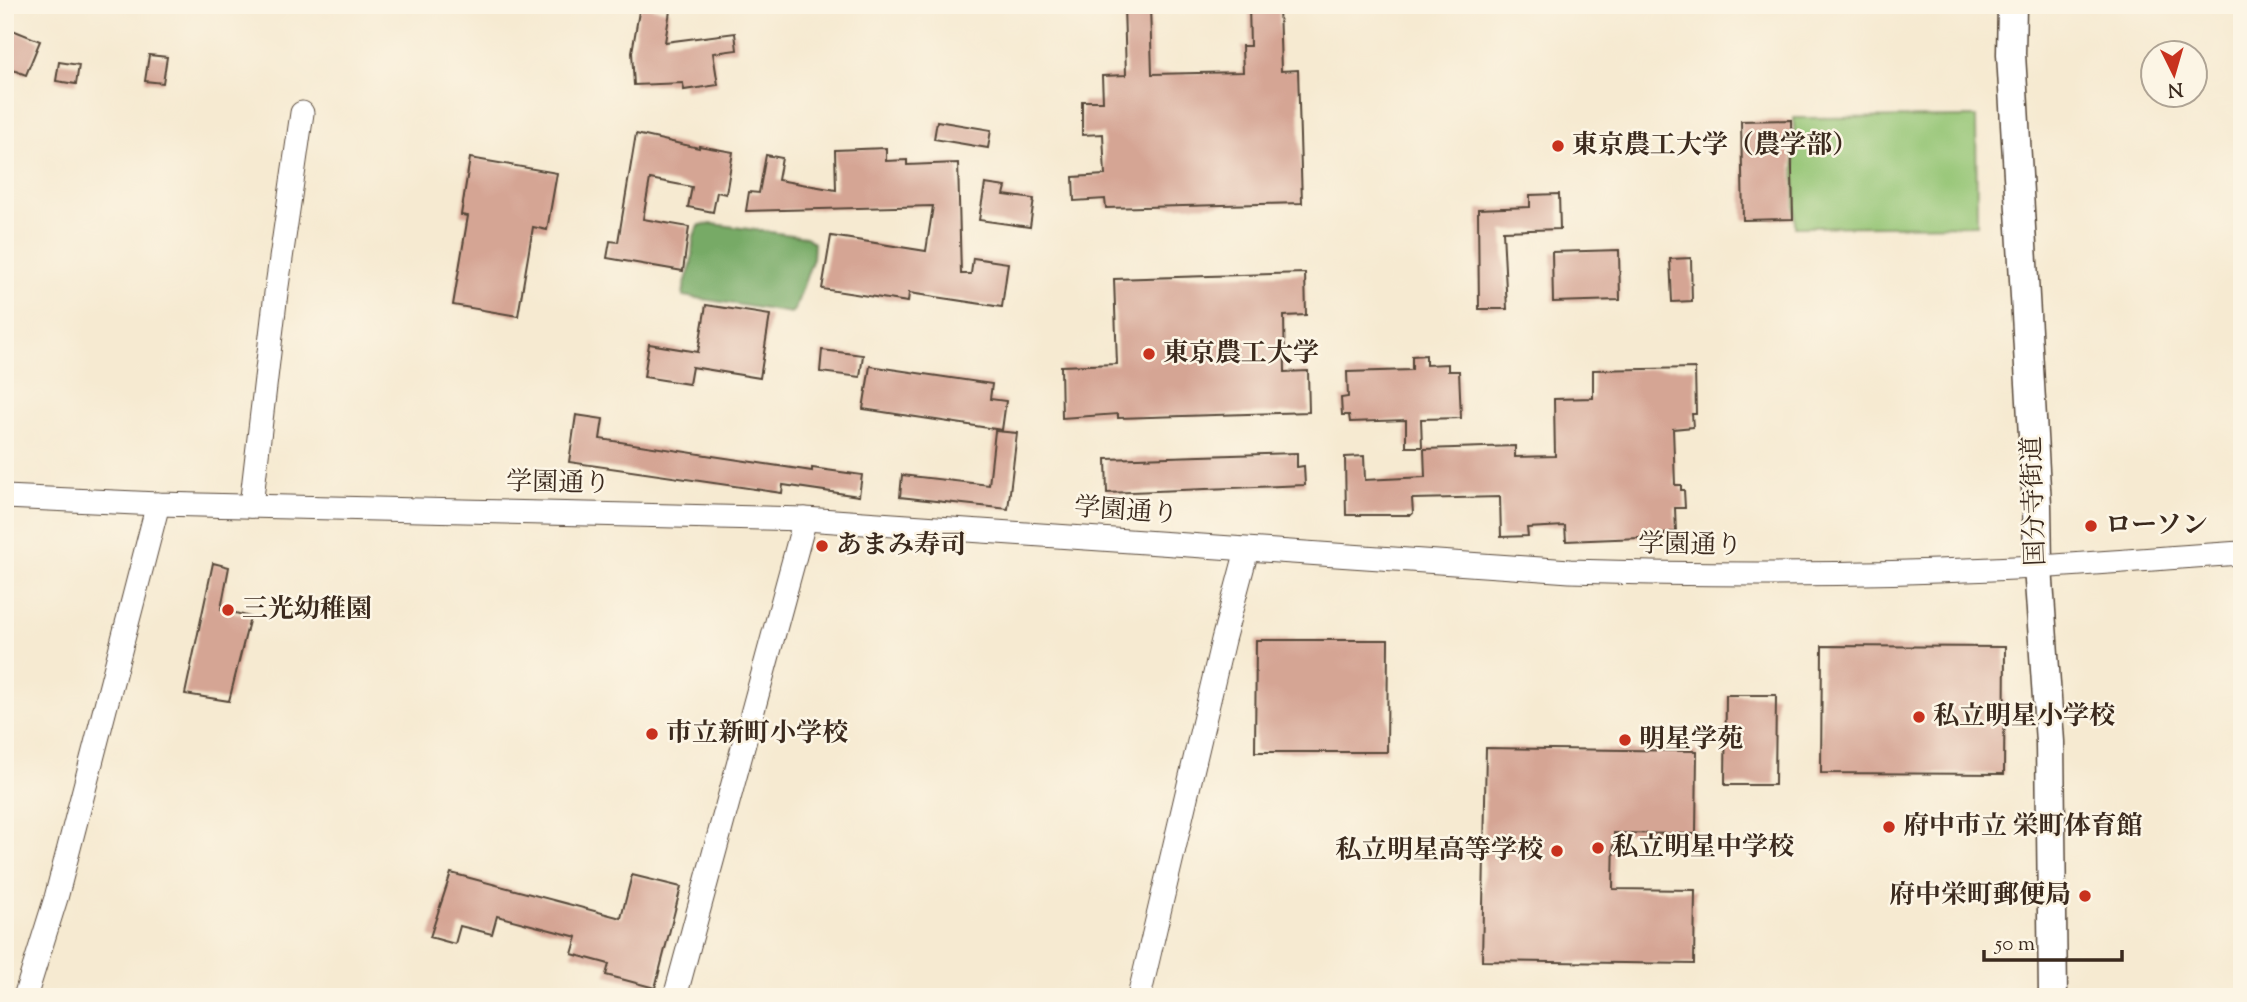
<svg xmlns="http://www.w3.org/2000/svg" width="2247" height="1002" font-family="'Sorts Mill Goudy','Noto Serif JP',serif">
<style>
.green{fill:#94c575;stroke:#68784a;stroke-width:2}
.forest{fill:#7a6;stroke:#596a42;stroke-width:2}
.building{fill:#d5a594}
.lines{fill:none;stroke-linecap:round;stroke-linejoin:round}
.minor-casing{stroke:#574739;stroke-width:25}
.major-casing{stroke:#574739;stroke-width:31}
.minor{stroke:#fff;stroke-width:23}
.major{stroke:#fff;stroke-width:28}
.poi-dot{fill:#c8321e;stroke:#fcf5e5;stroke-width:2.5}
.labels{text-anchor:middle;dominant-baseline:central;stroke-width:5;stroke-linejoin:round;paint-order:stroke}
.poi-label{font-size:26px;font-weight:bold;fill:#3b2a1e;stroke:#fcf5e5;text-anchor:start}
.street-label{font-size:26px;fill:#3b2a1e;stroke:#fcf5e5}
</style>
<rect width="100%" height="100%" fill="#fcf5e5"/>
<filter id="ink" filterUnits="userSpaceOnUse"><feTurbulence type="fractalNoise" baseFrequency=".0143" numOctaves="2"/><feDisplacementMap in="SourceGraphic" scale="14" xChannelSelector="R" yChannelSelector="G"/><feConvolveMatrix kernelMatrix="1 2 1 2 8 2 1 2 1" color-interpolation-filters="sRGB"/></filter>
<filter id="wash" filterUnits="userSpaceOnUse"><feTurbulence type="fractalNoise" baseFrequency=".00686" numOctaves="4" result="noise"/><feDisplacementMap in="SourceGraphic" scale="28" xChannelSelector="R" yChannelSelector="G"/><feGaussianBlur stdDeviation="1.57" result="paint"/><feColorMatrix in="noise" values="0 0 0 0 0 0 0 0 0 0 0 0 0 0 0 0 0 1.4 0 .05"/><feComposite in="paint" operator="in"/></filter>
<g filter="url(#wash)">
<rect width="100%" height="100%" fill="#f6ead1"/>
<polygon class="green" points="1976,117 1977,225 1795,227 1794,118"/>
<path class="forest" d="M713 224 806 237 814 243 813 258 795 309 791 313 683 296C684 282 686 281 690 269 695 254 689 238 700 225Z"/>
<g id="blocks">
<g class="building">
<polygon points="1124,5 1150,5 1152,74 1243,72 1242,46 1250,46 1249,5 1279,5 1281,71 1298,70 1302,203 1106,208 1105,199 1074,201 1073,177 1105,175 1103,134 1082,135 1082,101 1103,101 1102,76 1126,75"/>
<polygon points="640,6 670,11 665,42 735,33 737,50 713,53 718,85 684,90 683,83 634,85 632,52"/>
<polygon points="5,27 40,41 26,75 5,67"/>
<polygon points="149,55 167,57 163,83 145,81"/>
<polygon points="59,62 79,65 76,84 56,81"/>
<polygon points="1791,120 1793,219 1743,220 1741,121"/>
<polygon points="937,121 991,130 988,148 934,139"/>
<polygon points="636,134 699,148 699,146 733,152 726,194 717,192 713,212 688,207 692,187 650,179 643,219 689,227 683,271 607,258 610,241 618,242"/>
<polygon points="886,148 886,161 907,160 907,165 958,163 961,274 971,274 973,258 1008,263 1002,307 909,293 908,302 822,289 831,236 926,251 933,206 746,211 749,192 759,193 766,155 782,158 778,180 836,190 835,150"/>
<polygon points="470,158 557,173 547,230 533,227 518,316 453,305 468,216 461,215"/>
<polygon points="985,184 1006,187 1004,195 1034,199 1030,227 979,220"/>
<polygon points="1559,194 1560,229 1503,231 1507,309 1479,309 1478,209 1530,207 1530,195"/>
<polygon points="1619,250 1620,300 1553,302 1552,252"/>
<polygon points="1691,258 1692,301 1672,302 1670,259"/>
<polygon points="1305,273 1306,315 1284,316 1285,372 1308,371 1309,412 1118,418 1118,414 1062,418 1061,366 1117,364 1114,279"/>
<polygon points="706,305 770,315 760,378 692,367 689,384 644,377 649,344 698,352"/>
<polygon points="822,350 863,355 860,377 820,372"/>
<polygon points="1426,355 1426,365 1448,364 1448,371 1459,371 1461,418 1421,419 1422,447 1406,447 1406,420 1350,422 1349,415 1342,415 1341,398 1348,397 1347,372 1412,370 1412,356"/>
<polygon points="870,366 992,384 990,399 1006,401 1002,430 863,409"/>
<polygon points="1695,368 1696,414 1692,414 1693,427 1673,429 1675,485 1681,485 1681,490 1684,490 1685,508 1675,508 1676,532 1664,533 1664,537 1566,541 1565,526 1527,528 1528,536 1501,537 1500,497 1412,499 1413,513 1411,515 1346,515 1345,457 1364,456 1365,480 1425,477 1424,449 1515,446 1515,457 1555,456 1554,399 1593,398 1593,370"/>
<polygon points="576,415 603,419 600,439 812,471 812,468 862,475 859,496 783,485 782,493 569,462"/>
<polygon points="995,431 1017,433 1008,509 900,497 902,475 989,485"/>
<polygon points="1297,453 1297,467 1304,466 1305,485 1107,493 1106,459"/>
<polygon points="213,563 229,567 221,609 250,617 229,701 185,694"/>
<polygon points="1256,640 1388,640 1387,752 1255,752"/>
<polygon points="1822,646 2005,647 2004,774 1821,773"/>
<polygon points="1726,695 1776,695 1775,785 1725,785"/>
<polygon points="1486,748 1697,751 1696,834 1614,833 1613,889 1695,890 1694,964 1482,961"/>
<polygon points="451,873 621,918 632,875 681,887 655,988 606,975 609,964 572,954 577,937 497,916 492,934 460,926 455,944 430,937"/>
</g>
</g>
</g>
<g filter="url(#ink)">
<use href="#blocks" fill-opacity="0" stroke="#574739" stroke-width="2"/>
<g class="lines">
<defs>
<g id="minor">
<path d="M5 497 158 504 805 519 1570 571C1725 576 1880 575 2036 567 2104 563 2173 557 2242 553"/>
<polyline points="251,506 276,293 302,113"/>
<polyline points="25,997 56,898 158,504"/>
<polyline points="675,997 805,519"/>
<polyline points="1139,997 1223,640 1247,550"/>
</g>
<polyline id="major" points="2012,5 2011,54 2037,505 2038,567 2050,742 2053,997"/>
</defs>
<use href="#minor" class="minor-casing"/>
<use href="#major" class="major-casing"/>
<use href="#minor" class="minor"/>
<use href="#major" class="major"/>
</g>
</g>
<g class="poi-dot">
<circle cx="1558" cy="146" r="7"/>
<circle cx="1149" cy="354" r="7"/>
<circle cx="2091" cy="526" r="7"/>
<circle cx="822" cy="546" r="7"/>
<circle cx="228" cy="610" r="7"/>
<circle cx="1919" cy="717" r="7"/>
<circle cx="652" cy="734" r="7"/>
<circle cx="1625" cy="740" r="7"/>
<circle cx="1889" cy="827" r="7"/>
<circle cx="1598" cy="848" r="7"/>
<circle cx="1557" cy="851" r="7"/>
<circle cx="2085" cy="896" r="7"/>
</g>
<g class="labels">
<g class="poi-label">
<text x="1572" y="146">東京農工大学（農学部）</text>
<text x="1163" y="354">東京農工大学</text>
<text x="2105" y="526">ローソン</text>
<text x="836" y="546">あまみ寿司</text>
<text x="242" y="610">三光幼稚園</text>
<text x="1933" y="717">私立明星小学校</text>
<text x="666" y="734">市立新町小学校</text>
<text x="1639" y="740">明星学苑</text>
<text x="1903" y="827">府中市立 栄町体育館</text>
<text x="1612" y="848">私立明星中学校</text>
<text x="1543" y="851" text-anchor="end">私立明星高等学校</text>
<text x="2071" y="896" text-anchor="end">府中栄町郵便局</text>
</g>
<g class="street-label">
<text transform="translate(558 484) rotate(1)">学園通り</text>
<text transform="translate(2035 501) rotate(-92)">国分寺街道</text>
<text transform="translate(1126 512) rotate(4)">学園通り</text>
<text transform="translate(1690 546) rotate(1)">学園通り</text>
</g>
</g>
<rect width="2247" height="1002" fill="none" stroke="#fcf5e5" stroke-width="28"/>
<g transform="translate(2174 74) rotate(175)"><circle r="33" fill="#fcf5e5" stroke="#afa495" stroke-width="2"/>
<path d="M0-5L12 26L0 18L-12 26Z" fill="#c8321e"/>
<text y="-10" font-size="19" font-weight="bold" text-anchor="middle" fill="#3b2a1e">N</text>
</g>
<path d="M1984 950v10h138v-10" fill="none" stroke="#3b2a1e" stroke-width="3.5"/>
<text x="1995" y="950" font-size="21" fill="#3b2a1e" stroke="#fcf5e5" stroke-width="5" paint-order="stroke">50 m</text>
</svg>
